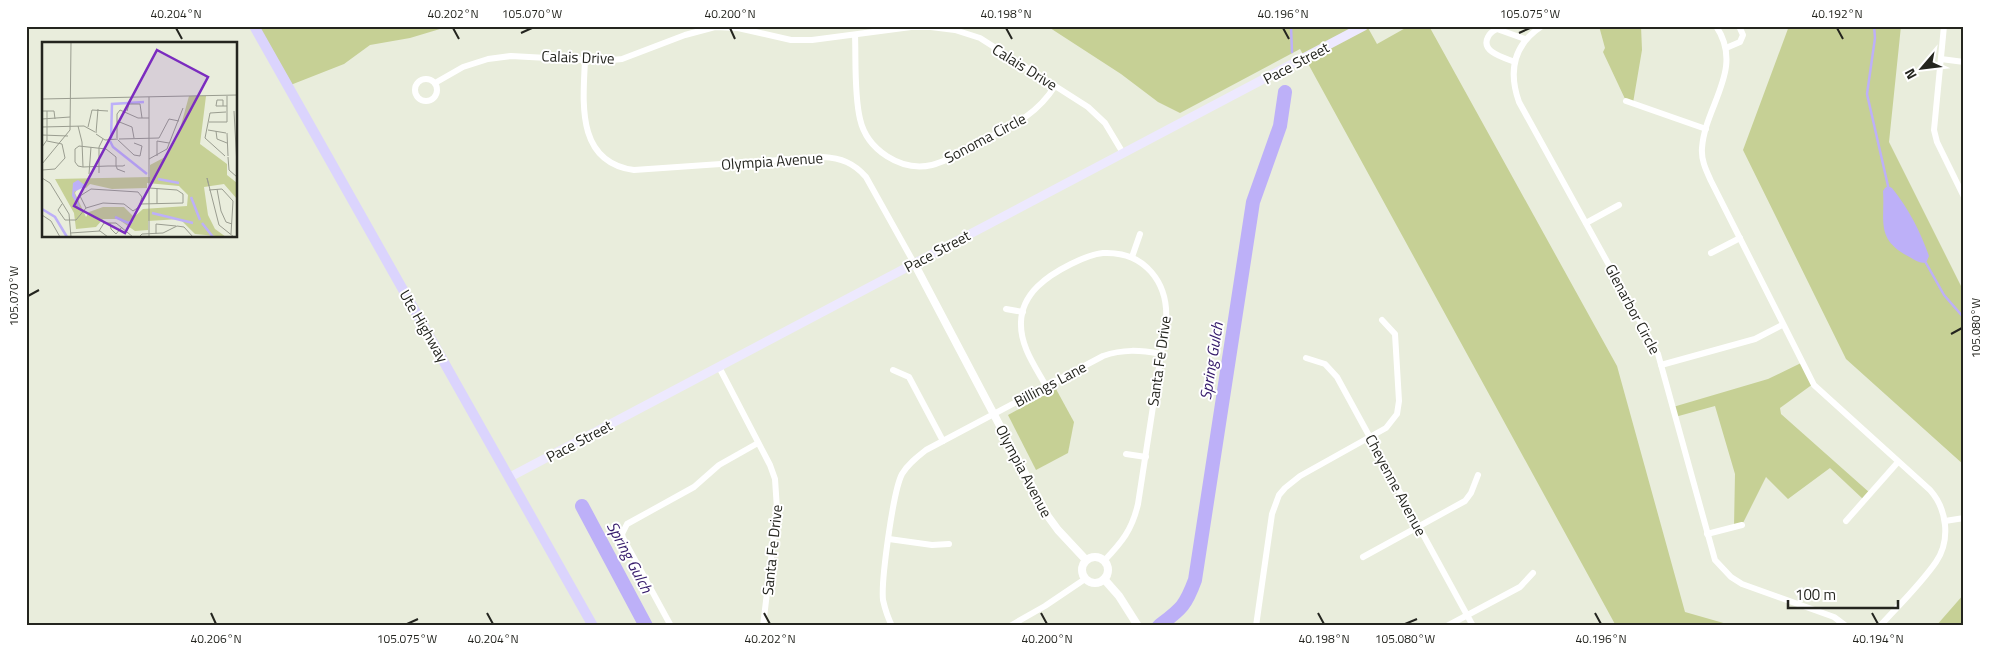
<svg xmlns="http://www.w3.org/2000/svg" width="1990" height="652" font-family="'Titillium Web',sans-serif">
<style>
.green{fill:#c6d095}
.water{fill:#bdb0f8}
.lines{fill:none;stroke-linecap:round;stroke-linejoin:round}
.stream{stroke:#bdb0f8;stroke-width:2.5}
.river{stroke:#bdb0f8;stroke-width:14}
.minor{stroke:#fff;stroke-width:6}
.tertiary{stroke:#fff;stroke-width:8}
.secondary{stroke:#ede9fe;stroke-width:9}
.primary{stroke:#dbd4fd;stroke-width:10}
.ticks{fill:none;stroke:#24251f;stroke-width:2}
.labels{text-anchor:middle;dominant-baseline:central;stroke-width:4;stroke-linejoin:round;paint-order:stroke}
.street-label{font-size:15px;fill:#24251f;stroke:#fff}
.water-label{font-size:16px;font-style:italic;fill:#331869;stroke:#fff}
.inset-river{fill:none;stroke:#bdb0f8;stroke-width:2.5}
.inset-road{fill:none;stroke:#9a9d90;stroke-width:1}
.view{fill:#7b2cbf;fill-opacity:0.15;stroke:#7b2cbf;stroke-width:2.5}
.inset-edge{fill:none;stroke:#24251f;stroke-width:2.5}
.neatline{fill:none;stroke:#24251f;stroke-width:2}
.ticks-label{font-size:12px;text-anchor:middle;fill:#24251f}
</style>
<rect width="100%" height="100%" fill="#e9eddc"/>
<g class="green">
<polygon points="254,26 450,26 410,38 370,45 344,64 288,86"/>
<polygon points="1047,26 1367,26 1377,44 1409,26 1429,26 1617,366 1685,612 1734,626 1616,626 1300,49 1180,113 1158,102 1121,74"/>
<polygon points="1599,26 1641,26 1642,50 1633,103 1626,101 1603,52 1605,48"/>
<polygon points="1789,26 1901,26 1889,142 1964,292 1964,465 1846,359 1743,150"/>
<polygon points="1801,363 1813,384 1780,408 1781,414 1870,493 1864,500 1830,468 1788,499 1766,477 1742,525 1734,527 1735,474 1715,406 1675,417 1673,407 1768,379"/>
<polygon points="1056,389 1074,422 1068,453 1036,470 1008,415"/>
<polygon points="1964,594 1964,626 1936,626"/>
</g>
<path class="water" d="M1888 186 1892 188C1909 209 1920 231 1929 256L1926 263C1917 263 1912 258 1904 254 1876 237 1885 219 1883 191L1885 188Z"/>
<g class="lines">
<g class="stream">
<polyline points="1291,26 1292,52"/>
<polyline points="1874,26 1875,38 1867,94 1888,186"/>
<polyline points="1926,263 1944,295 1964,318"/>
</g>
<g class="river">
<polyline points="582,506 646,626"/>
<path d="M1159 626C1181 609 1185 607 1195 580L1253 202 1280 126 1285 92"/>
</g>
<g class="minor">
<path d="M1542 26C1513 45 1508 71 1519 102L1658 354 1715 560 1731 577 1742 584 1834 617 1846 626"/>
<path d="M1716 26C1745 69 1705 105 1702 148 1701 160 1706 170 1711 181L1814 385 1930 490C1947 509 1951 540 1936 562 1920 585 1899 605 1880 626"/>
<polyline points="1944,26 1934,130 1937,142 1964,197"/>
<path d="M855 35C856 60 854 94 860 119 867 150 901 172 932 165 949 161 965 150 980 142 1011 126 1036 116 1055 86"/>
<polyline points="1726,48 1740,42 1743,35 1739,26"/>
<polyline points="1941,59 1964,62"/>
<path d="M585 60C583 103 576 162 634 170L823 157C841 158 854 163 866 177L914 263"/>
<path d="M1515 62C1505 58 1480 52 1488 37 1490 32 1493 31 1497 29L1525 39"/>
<circle cx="426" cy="90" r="11"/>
<polyline points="435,83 463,67 488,59 511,56 602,61 622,59 685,35 715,27 738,28 791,40 812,40 911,27 931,27 955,30 980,38 1088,107 1105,123 1123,153"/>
<polyline points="1626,101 1706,129"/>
<polyline points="1586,223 1619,205"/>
<polyline points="1711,253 1740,238"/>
<polyline points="1132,257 1140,234"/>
<polyline points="1006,309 1023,312"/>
<polyline points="1306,358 1325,364 1337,377 1473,626"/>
<polyline points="1661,365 1755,339 1782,325"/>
<polyline points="719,367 770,465 775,479 777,509 763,626"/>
<polyline points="893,370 909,377 943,441"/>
<path d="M1046 386C1035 366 1020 346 1021 322 1022 293 1047 276 1071 264 1081 259 1092 254 1103 253 1145 251 1169 283 1166 322L1138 504C1132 530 1122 542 1104 561"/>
<polyline points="1126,454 1146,457"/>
<polyline points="1846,521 1898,462"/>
<polyline points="1945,521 1964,518"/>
<polyline points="1707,534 1742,525"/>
<polyline points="889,539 932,545 949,544"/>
<polyline points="1363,557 1465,501 1471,493 1478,475"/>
<polyline points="671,626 623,538 622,534 627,524 694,487 719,465 758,443"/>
<path d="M892 626C888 618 885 609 883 600 881 581 893 491 902 474 908 464 917 457 926 450L1103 356C1123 349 1140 350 1161 354"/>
<polyline points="1010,626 1045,606 1085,579"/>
<polyline points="1256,626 1272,514 1279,495 1285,488 1300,476 1386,428 1397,414 1399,401 1395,334 1382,320"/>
<polyline points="1447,626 1520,587 1533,573"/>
</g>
<g class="tertiary">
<polyline points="914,263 1047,515 1058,530 1086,560"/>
<circle cx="1095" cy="570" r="13"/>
<polyline points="1104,579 1119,596 1138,626"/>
</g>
<polyline class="secondary" points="510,477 1364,26"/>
<polyline class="primary" points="254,26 593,626"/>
</g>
<path class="ticks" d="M176 28 182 39M453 28 459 39M730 28 735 39M1006 28 1012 39M1283 28 1289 39M1837 28 1843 39M521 33 532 28M1519 33 1530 28M28 296 39 290M1951 334 1962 328M211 613 216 624M487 613 493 624M764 613 770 624M1041 613 1047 624M1318 613 1324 624M1595 613 1601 624M1872 613 1878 624M407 624 418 619M1405 624 1417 619"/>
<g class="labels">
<g class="street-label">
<text transform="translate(578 57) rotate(2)">Calais Drive</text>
<text transform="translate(1296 63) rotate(-28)">Pace Street</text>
<text transform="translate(1025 67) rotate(32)">Calais Drive</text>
<text transform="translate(985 138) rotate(-28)">Sonoma Circle</text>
<text transform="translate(772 161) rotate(-4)">Olympia Avenue</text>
<text transform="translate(937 251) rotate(-28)">Pace Street</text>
<text transform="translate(1633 309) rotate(62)">Glenarbor Circle</text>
<text transform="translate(424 326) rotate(60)">Ute Highway</text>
<text transform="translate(1159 361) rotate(-82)">Santa Fe Drive</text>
<text transform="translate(1050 384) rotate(-28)">Billings Lane</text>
<text transform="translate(579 441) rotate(-28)">Pace Street</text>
<text transform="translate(1024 471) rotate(62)">Olympia Avenue</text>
<text transform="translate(1396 485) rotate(62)">Cheyenne Avenue</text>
<text transform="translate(772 550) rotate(-84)">Santa Fe Drive</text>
</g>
<g class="water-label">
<text transform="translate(1211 361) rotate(-81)">Spring Gulch</text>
<text transform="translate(630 557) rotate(62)">Spring Gulch</text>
</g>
</g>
<g transform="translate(42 42)">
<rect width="195" height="195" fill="#e9eddc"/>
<path d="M147 54H164L158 102 185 122V133L195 141V157L182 142 162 145 166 173 173 187 184 195 153 192 138 177 106 179V188L93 189 76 177H61L54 185 34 187 32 171 13 137 108 135V123L125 114 136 94ZM105 141 137 144 146 153 145 164 101 167 92 175 82 165H61L47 170 44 175 33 151 36 146H44L48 142 70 147 105 146Z" fill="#c6d095" fill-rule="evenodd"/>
<path d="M36 138 44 144 32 150 40 171 30 154 31 141Z" fill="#bdb0f8"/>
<path class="inset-river" d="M69 98 70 62 102 60M68 99 71 105 105 132M116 137 137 141M149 155 158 178M0 167 13 175 25 195M110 171 151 181M73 175 86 181 91 179M160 181 171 195"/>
<path class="inset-road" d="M185 54V80M0 57 195 53M181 64V58H175L174 64H185M0 69H12L13 77M85 69 87 62H98L100 76M192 69 195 124M0 77 28 75M75 79 90 85 92 96M167 80H185M36 84 40 100 41 125M0 85 42 84 53 90M46 85 50 68 66 69M166 88 184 91M174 89 175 97 185 101M54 91 56 67M185 91 186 114M54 92 63 98 76 97M0 93 26 94M75 96V72L78 68 96 76H107M77 97 117 96 127 77 137 79M76 98 92 113 98 114 100 104 92 101M0 105 5 98V69M115 114V99L127 101M183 114 163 96 168 71 184 70M186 115 187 128 195 135M107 117 125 107 141 66M0 122 28 88 29 0M0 128 13 127 23 116 20 102 5 99M83 130 75 127V126L74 124V115L64 107 37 104 33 107V120L36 124 41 125 66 124H81L83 123M57 131V105L61 97M47 132 49 105M0 136 8 141 27 172 29 195M167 144 165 136 177 183 192 195M49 147 96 150 100 155 97 165 91 169 82 162 61 161 44 166 38 154ZM175 147 179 169 184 180 190 182M167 148 180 147 191 159 189 192M20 162 16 168 23 178H34L44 166M98 162 141 161V152L135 148 107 146M115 162V146M0 173 9 179 18 195M68 181 69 187 74 192 80 185M57 189 62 181H74L91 195M28 191 58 189 66 195M114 192V182L134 184M97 195 100 192 121 191 135 184 142 185 151 195M107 195V55"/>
<path class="view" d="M115 8 166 35 83 191 32 164Z"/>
<rect width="195" height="195" class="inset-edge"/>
</g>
<rect width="1990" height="652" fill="none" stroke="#ffffff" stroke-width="55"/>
<g transform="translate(1922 68) rotate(242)" stroke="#ffffff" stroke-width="4" paint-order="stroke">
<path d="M0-4L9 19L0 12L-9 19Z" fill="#24251f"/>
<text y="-8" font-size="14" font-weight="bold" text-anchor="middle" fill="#24251f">N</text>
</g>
<path d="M1788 600v8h110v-8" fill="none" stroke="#24251f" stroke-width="2.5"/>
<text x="1795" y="600" font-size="15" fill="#24251f" stroke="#ffffff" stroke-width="4" paint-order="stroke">100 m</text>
<rect x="28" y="28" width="1934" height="596" class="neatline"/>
<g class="ticks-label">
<text x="176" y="18">40.204°N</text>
<text x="453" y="18">40.202°N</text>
<text x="532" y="18">105.070°W</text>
<text x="730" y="18">40.200°N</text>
<text x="1006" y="18">40.198°N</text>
<text x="1283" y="18">40.196°N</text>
<text x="1530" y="18">105.075°W</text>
<text x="1837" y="18">40.192°N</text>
<text transform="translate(14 296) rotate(-90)" y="4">105.070°W</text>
<text transform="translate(1976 328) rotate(-90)" y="4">105.080°W</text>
<text x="216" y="643">40.206°N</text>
<text x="407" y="643">105.075°W</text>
<text x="493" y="643">40.204°N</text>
<text x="770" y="643">40.202°N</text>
<text x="1047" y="643">40.200°N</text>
<text x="1324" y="643">40.198°N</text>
<text x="1405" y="643">105.080°W</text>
<text x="1601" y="643">40.196°N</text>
<text x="1878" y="643">40.194°N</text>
</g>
</svg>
